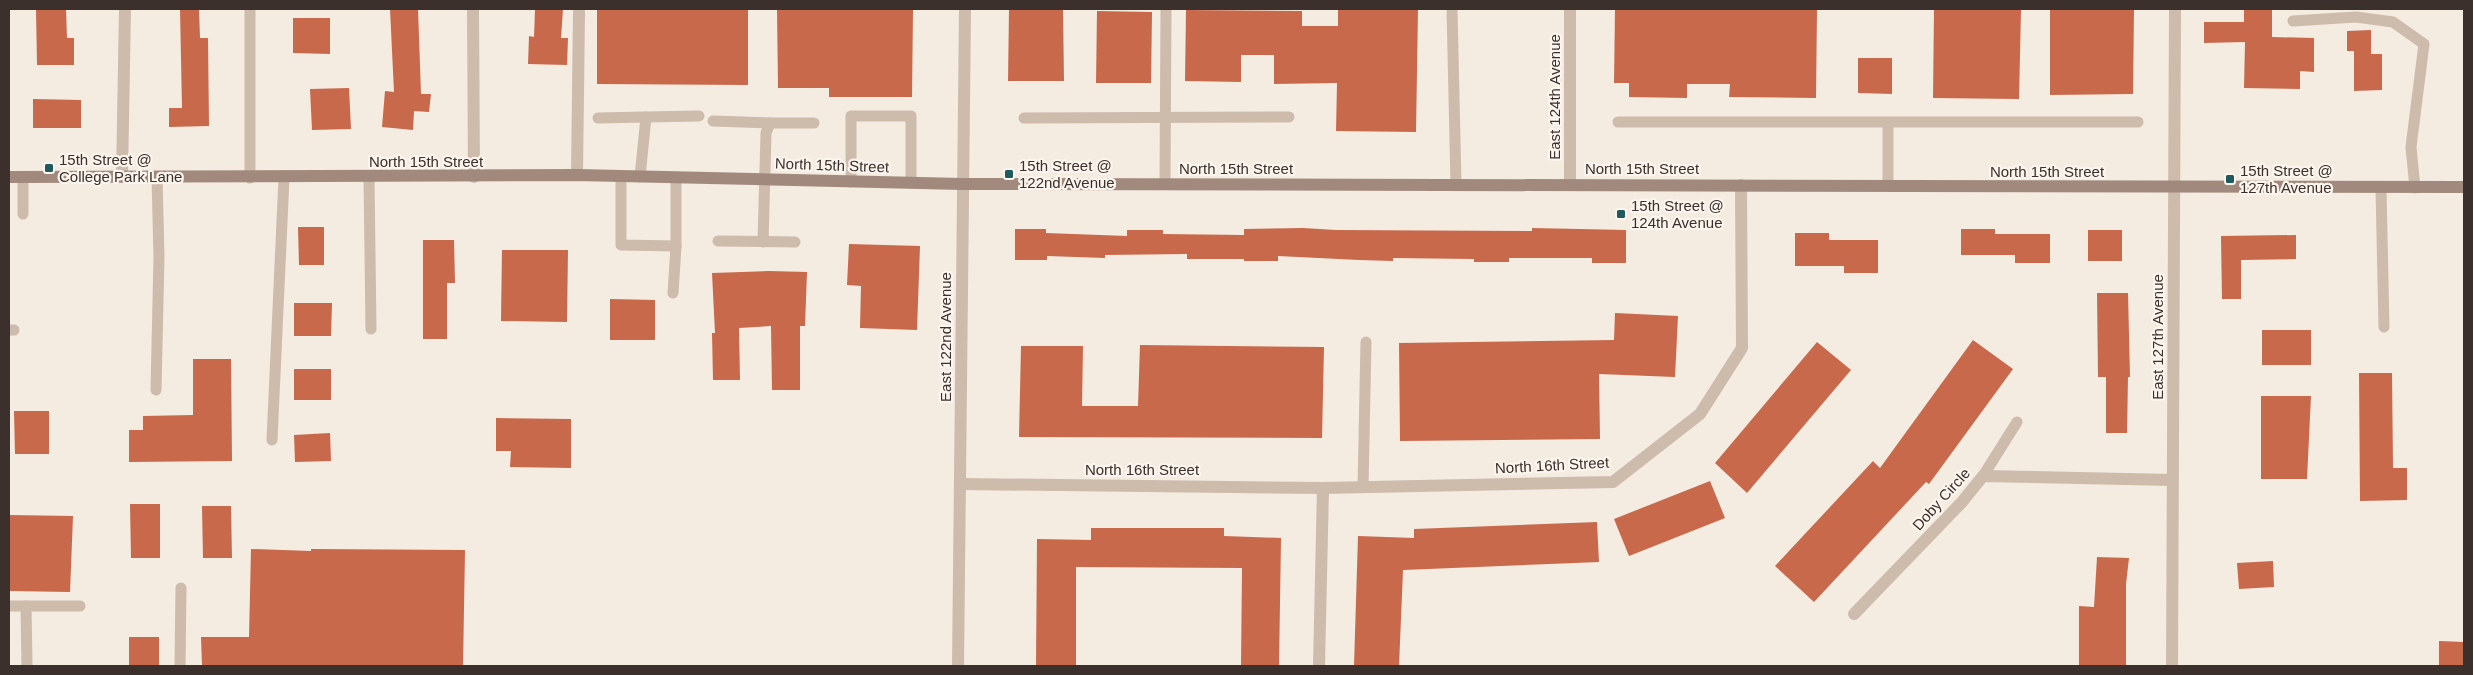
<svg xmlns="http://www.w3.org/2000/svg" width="2473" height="675" font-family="Arial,sans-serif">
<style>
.building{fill:#c8694b}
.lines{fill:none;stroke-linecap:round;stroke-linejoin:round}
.lane{stroke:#cdbbac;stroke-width:11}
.street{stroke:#cdbbac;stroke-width:12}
.secondary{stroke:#a18a7d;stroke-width:12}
.poi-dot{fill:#1f5a5e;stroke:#fbf5ee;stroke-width:2}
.labels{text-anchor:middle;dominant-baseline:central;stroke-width:4.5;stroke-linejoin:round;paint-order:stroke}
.street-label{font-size:15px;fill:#3b302b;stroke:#fbf5ee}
.poi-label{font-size:15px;fill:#3b302b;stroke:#fbf5ee;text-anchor:start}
</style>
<rect width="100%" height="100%" fill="#f4ebe1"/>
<g class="building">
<polygon points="36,9 66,9 67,38 74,38 74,65 37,65"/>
<polygon points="180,9 199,9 200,38 208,38 209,126 169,127 169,108 182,108"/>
<polygon points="390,9 418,9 421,94 431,94 429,112 414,111 413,130 382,127 385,91 394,92"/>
<polygon points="535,9 563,9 561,38 568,38 567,65 528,64 529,36 534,37"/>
<polygon points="597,9 748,9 748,85 597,84"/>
<polygon points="777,9 913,9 912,97 829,97 829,88 778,88"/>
<polygon points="1009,9 1063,10 1064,81 1008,81"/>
<polygon points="1338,9 1418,9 1416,132 1336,131 1337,83 1274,84 1274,55 1241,55 1241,82 1185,81 1186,10 1302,11 1302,26 1338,26"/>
<polygon points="1615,9 1817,9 1816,98 1729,97 1730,84 1687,84 1687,98 1629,97 1629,83 1614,83"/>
<polygon points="1934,9 2021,9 2019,99 1933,98"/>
<polygon points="2050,9 2134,9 2133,94 2050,95"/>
<polygon points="2244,9 2272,9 2272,37 2314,38 2314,72 2300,71 2300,89 2244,88 2245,42 2204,43 2204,22 2244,22"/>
<polygon points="1097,11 1152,12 1151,83 1096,83"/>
<polygon points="293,18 330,18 330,54 293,53"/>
<polygon points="2371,30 2371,54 2382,54 2382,90 2354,91 2354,51 2347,51 2347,31"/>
<polygon points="1858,58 1892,58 1892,94 1858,93"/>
<polygon points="349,88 351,129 312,130 310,89"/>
<polygon points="33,99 81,100 81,128 33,128"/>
<polygon points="298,227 324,227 324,265 299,265"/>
<polygon points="1303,228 1336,230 1532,231 1532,228 1626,230 1626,263 1592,263 1592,258 1509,258 1509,262 1474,262 1474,259 1393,258 1393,261 1359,260 1278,256 1278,261 1244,261 1244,259 1187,259 1187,254 1105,255 1105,258 1047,256 1047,260 1015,260 1015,229 1046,229 1046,233 1127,236 1127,230 1163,230 1163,234 1244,235 1244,229"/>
<polygon points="1961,229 1995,229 1995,234 2050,234 2050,263 2015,263 2015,255 1961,255"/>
<rect x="2088" y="230" width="34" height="31"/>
<polygon points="1795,233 1829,233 1829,240 1878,240 1878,273 1844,273 1844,266 1795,266"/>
<polygon points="2296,235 2296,259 2241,260 2241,299 2222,299 2221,236"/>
<polygon points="423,240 454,240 455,283 447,283 447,339 423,339"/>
<polygon points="849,244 920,246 917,330 860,328 861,286 847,285"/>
<polygon points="502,250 568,250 567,322 501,321"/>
<polygon points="769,271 807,272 805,326 800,326 800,390 772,390 771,326 739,328 740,380 713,380 712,333 715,333 712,273"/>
<polygon points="2097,293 2128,293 2130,377 2128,377 2127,433 2106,433 2106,377 2098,377"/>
<polygon points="610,299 655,300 655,340 610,340"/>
<polygon points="294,303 332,303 331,336 294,336"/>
<polygon points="1615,313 1678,316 1675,377 1599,374 1600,439 1400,441 1399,343 1614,340"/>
<rect x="2262" y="330" width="49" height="35"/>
<polygon points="1973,340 2013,369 1929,484 1926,482 1814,602 1775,566 1873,461 1880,468"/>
<polygon points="1817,342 1851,370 1747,493 1715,463"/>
<polygon points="1140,345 1324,347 1322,438 1019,437 1021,346 1083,346 1082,406 1138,406"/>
<polygon points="193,359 231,359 232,461 129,462 129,430 143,430 143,416 193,415"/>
<rect x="294" y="369" width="37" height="31"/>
<polygon points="2359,373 2392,373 2393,468 2407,468 2407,500 2360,501"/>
<polygon points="2261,396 2311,396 2307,479 2261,479"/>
<polygon points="14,411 49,411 49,454 15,454"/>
<polygon points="496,418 571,419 571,468 510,467 511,451 496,451"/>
<polygon points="330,433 331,461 295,462 294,435"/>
<polygon points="1710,481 1725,518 1629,556 1614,519"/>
<polygon points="130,504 160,504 160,558 131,558"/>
<polygon points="202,506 231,506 232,558 203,558"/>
<polygon points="9,515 73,516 70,592 9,591"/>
<polygon points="1597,522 1599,562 1403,570 1399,666 1354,666 1358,536 1414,538 1414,529"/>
<polygon points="1091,528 1224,528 1224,536 1281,538 1279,666 1241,666 1242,568 1076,567 1076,666 1036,666 1037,539 1091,540"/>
<polygon points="251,549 311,551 311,549 465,550 463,666 202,666 201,637 249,637"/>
<polygon points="2097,557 2129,558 2126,584 2126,666 2079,666 2079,606 2094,607"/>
<polygon points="2273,561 2274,587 2239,589 2237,563"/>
<rect x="129" y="637" width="30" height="29"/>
<polygon points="2439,641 2464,642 2464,666 2439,666"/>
</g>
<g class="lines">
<g class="lane">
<polyline points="1452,9 1456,184"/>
<polyline points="2293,21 2356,17 2393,22 2424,44 2411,147 2415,188"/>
<polyline points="598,118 646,117"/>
<polyline points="1024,118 1289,117"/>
<polyline points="713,121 770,123"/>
<polyline points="1618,122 2138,122"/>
<polyline points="1888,123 1888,186"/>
<polyline points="621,176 621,245 676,246 676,178"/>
<polyline points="23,177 23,214"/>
<polyline points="640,177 646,117 699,116"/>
<polyline points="250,178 250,9"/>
<polyline points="369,178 371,329"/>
<polyline points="851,182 851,116 911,116 911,183"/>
<polyline points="1165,184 1166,9"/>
<polyline points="2381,188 2384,327"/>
<polyline points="718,241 795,242"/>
<polyline points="763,242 766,133 770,123 814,123"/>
<polyline points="673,293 676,246"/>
<polyline points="9,330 14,330"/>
<polyline points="156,390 159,257 157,177"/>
<polyline points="272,440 284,178"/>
<polyline points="1983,476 2017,422"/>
<polyline points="1363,487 1366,342"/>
<polyline points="9,606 26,606 27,666"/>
<polyline points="26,606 80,606"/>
<polyline points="180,666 181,588"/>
</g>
<g class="street">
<polyline points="473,9 474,177"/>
<polyline points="1570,9 1570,184"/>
<polyline points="577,175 579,12"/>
<polyline points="122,177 125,9"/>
<polyline points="961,484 1323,488 1613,482 1700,414 1742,348 1741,185"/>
<polyline points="1854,614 1962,502 1983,476 2172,480"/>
<polyline points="958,666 965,9"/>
<polyline points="1319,666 1323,488"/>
<polyline points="2172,666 2175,9"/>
</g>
<polyline class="secondary" points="9,177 577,175 962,184 2464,187"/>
</g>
<g class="poi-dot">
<rect x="44" y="163" width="10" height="10" rx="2.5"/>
<rect x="1004" y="169" width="10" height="10" rx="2.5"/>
<rect x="2225" y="174" width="10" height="10" rx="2.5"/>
<rect x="1616" y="209" width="10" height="10" rx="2.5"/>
</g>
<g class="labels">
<g class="street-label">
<text transform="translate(1554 97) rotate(-90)">East 124th Avenue</text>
<text x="426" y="161">North 15th Street</text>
<text transform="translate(832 165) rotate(2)">North 15th Street</text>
<text x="1236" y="168">North 15th Street</text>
<text x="1642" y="168">North 15th Street</text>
<text x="2047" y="171">North 15th Street</text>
<text transform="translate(945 337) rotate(-90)">East 122nd Avenue</text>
<text transform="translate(2157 337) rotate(-90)">East 127th Avenue</text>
<text transform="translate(1552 465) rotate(-3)">North 16th Street</text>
<text x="1142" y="469">North 16th Street</text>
<text transform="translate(1941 499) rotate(-48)">Doby Circle</text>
</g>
<g class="poi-label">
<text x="59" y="159">15th Street @<tspan x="59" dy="17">College Park Lane</tspan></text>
<text x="1019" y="165">15th Street @<tspan x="1019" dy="17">122nd Avenue</tspan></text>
<text x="2240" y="170">15th Street @<tspan x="2240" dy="17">127th Avenue</tspan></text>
<text x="1631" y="205">15th Street @<tspan x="1631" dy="17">124th Avenue</tspan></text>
</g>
</g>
<rect width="2473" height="675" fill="none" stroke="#3b302b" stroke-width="20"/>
</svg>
